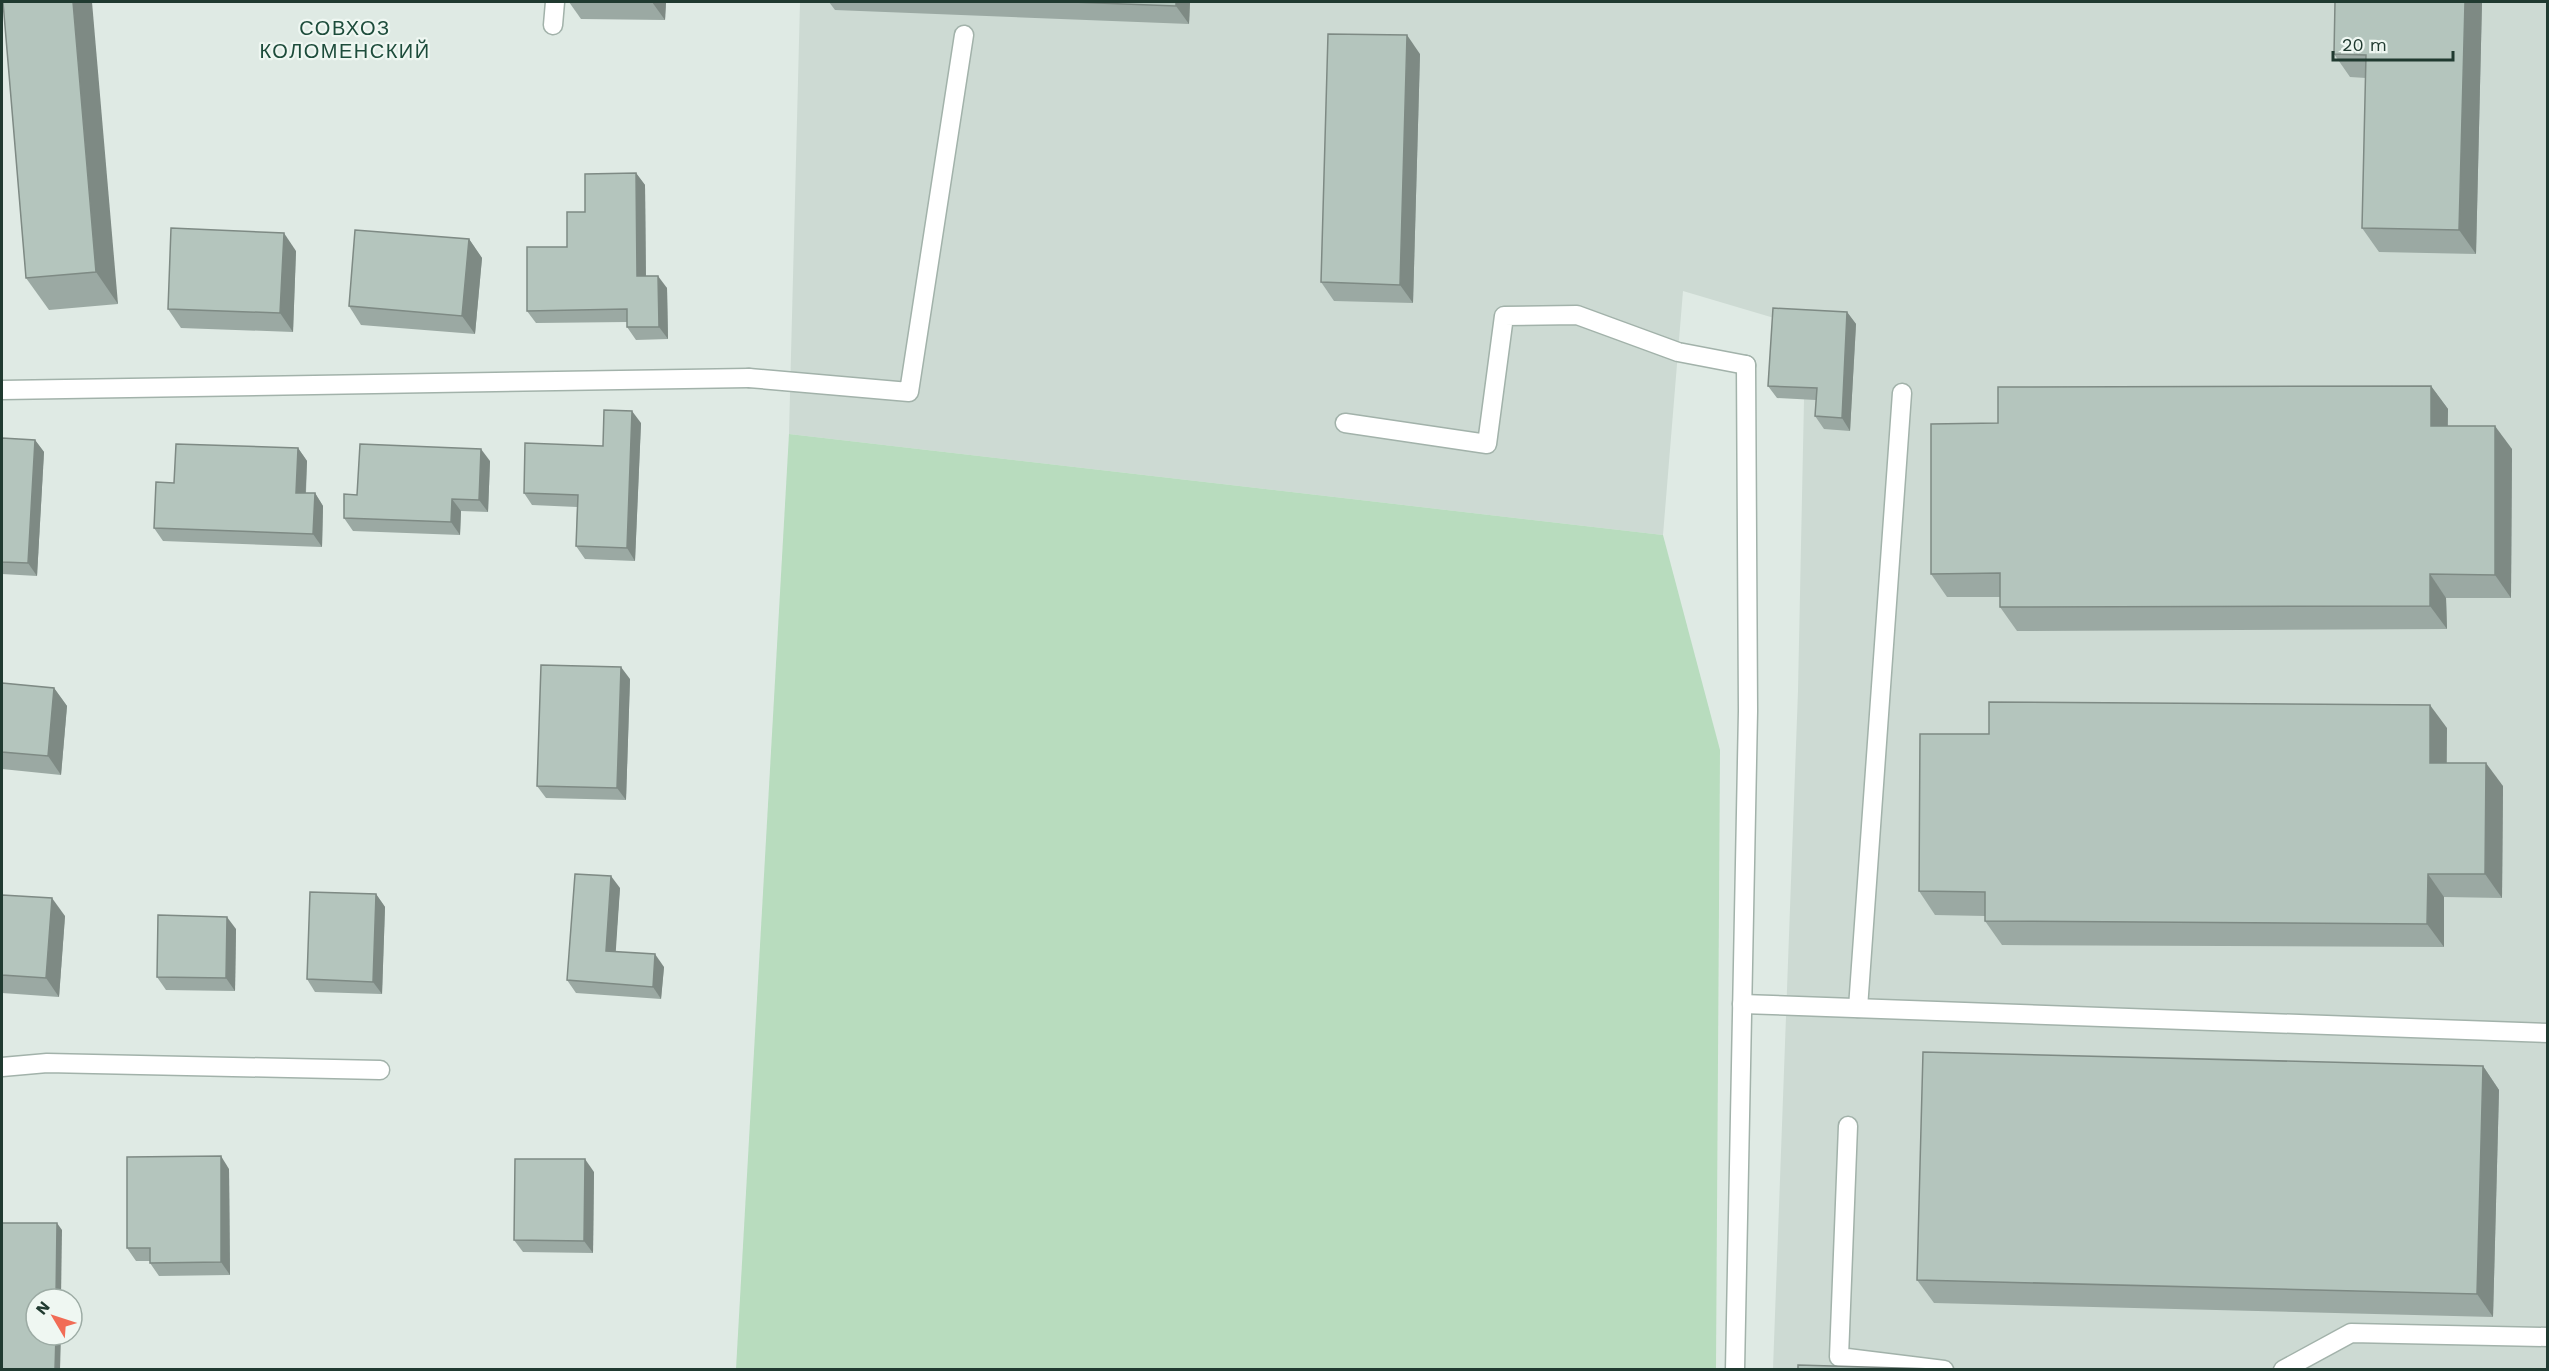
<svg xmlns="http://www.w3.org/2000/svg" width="2549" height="1371" font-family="'Work Sans',sans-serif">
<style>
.built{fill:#cddad3}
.green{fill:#b8dcbe}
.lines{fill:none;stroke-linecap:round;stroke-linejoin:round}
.lane-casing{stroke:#a2b2aa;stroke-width:21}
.street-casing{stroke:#a2b2aa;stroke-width:21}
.lane{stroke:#fff;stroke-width:18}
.street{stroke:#fff;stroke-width:18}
.wall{fill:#9ba9a3}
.shaded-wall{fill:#7e8a84}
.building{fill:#b4c5bd;stroke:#7e8a84;stroke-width:1.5}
.labels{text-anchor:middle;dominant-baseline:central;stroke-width:4.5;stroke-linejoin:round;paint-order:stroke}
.neighbourhood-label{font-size:20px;letter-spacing:1.5px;fill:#1d4c3b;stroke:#eff7f2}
</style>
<rect width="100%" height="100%" fill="#dfeae4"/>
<polygon class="built" points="800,2 2547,2 2547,1369 1773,1369 1798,691 1804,400 1781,320 1683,291 1663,535 789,434"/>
<polygon class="green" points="789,434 1663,535 1720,750 1716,1369 736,1369"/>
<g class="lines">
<defs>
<g id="lane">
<polyline points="553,25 555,2"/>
<polyline points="749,378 909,392 964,35"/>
<polyline points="1345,423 1487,444 1504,316 1577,315 1678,352 1746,365"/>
<polyline points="1742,1004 2548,1033"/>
<polyline points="1858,1008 1902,393"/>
<polyline points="2,1067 47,1063 380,1070"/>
<polyline points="1848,1126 1839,1357 1944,1370"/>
<polyline points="2283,1370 2351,1333 2548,1337"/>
</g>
<g id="street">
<polyline points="2,390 749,378"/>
<polyline points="1735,1370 1748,711 1746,365"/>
</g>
</defs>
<use href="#lane" class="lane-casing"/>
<use href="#street" class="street-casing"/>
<use href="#lane" class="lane"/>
<use href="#street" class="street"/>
</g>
<g class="wall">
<polygon points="3,2 118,304 49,310 26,278"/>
<polygon points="569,2 666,2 665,20 581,19"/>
<polygon points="829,2 1190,2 1189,24 835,10"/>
<polygon points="2335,2 2482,2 2476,254 2379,252 2362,228 2366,78 2350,77 2334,54"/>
<polygon points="1420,54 1413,303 1334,301 1321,282"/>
<polygon points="636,173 645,185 646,276 667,288 668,339 636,340 627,327 627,322 536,323 527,311 567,247 585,212"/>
<polygon points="469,239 482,258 475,334 361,325 349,306"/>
<polygon points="296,251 293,332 181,328 168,309"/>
<polygon points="1847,312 1856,324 1850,431 1824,429 1815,416 1816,400 1777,398 1768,386"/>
<polygon points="2431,386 2448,409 2448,426 2512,449 2511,598 2446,598 2447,629 2017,631 2000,607 2000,597 1947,597 1931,574"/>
<polygon points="641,423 635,561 585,559 576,546 577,507 532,505 524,493"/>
<polygon points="2,438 35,440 44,452 37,576 2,574"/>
<polygon points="298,448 307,461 306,493 315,493 323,506 322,547 163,541 154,528 174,483"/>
<polygon points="490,461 488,512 461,511 460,535 353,531 344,518 357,495"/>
<polygon points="630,679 626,800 546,798 537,786"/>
<polygon points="2,683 54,688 67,706 61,775 2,769"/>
<polygon points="2447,728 2447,763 2503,786 2502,898 2444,897 2444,947 2002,945 1985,921 1985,916 1935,915 1919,891"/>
<polygon points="620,888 615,951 664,967 661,999 576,993 567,980"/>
<polygon points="376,894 385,907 382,994 315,992 307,979"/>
<polygon points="2,895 65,916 59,997 2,993"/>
<polygon points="236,929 235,991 166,990 157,977"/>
<polygon points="2483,1066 2499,1090 2493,1317 1934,1303 1917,1280"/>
<polygon points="229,1169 230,1275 159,1276 150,1263 150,1261 136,1261 127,1248"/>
<polygon points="594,1172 593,1253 523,1252 514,1240"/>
</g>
<g class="shaded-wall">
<polygon points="73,2 92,2 118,304 96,272"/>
<polygon points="652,2 666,2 665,20"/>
<polygon points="1176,2 1190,2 1189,24 1176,6"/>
<polygon points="2465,2 2482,2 2476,254 2459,230"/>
<polygon points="1407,35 1420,54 1413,303 1400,285"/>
<polygon points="636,173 645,185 646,289 637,276"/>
<polygon points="284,233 296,251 293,332 280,313"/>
<polygon points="469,239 482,258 475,334 462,316"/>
<polygon points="658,276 667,288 668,339 659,327"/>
<polygon points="1847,312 1856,324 1850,431 1842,418"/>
<polygon points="2431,386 2448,409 2447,449 2431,426"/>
<polygon points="632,411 641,423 635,561 627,548"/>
<polygon points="2495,426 2512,449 2511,598 2495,575"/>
<polygon points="35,440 44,452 37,576 28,563"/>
<polygon points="298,448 307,461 305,505 296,493"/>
<polygon points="481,449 490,461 488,512 479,500"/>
<polygon points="315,493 323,506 322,547 313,534"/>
<polygon points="452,499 461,511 460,535 451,522"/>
<polygon points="2430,574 2446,598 2447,629 2430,606"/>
<polygon points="621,667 630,679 626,800 617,788"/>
<polygon points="54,688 67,706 61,775 48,756"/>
<polygon points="2430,705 2447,728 2446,786 2430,763"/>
<polygon points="2486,763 2503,786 2502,898 2485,874"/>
<polygon points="2428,874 2444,897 2444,947 2427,924"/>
<polygon points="611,876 620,888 615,963 606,951"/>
<polygon points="376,894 385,907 382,994 373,982"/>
<polygon points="52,898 65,916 59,997 46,978"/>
<polygon points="227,917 236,929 235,991 226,978"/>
<polygon points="655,954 664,967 661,999 653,987"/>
<polygon points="2483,1066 2499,1090 2493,1317 2477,1294"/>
<polygon points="221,1156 229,1169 230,1275 221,1262"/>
<polygon points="585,1159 594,1172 593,1253 584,1241"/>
<polygon points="57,1223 62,1230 61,1299 56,1299"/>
<polygon points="56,1335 61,1335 60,1370 55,1370"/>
</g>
<g class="building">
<polygon points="3,2 73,2 96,272 26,278"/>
<polygon points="1072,2 1176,2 1176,6"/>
<polygon points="2335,2 2465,2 2459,230 2362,228 2366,55 2334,54"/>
<polygon points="1328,34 1407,35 1400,285 1321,282"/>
<polygon points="636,173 637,276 658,276 659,327 627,327 627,309 527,311 527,247 567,247 567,212 585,212 585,174"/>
<polygon points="171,228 284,233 280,313 168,309"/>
<polygon points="355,230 469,239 462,316 349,306"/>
<polygon points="1773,308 1847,312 1842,418 1815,416 1817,388 1768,386"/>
<polygon points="2431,386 2431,426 2495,426 2495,575 2430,574 2430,606 2000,607 2000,573 1931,574 1931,424 1998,423 1998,387"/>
<polygon points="604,410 632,411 627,548 576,546 578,495 524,493 525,443 603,446"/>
<polygon points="2,438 35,440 28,563 2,562"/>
<polygon points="176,444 298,448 296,493 315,493 313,534 154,528 156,482 174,483"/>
<polygon points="360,444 481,449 479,500 452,499 451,522 344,518 344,494 357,495"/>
<polygon points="541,665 621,667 617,788 537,786"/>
<polygon points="2,683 54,688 48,756 2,752"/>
<polygon points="1989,702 2430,705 2430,763 2486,763 2485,874 2428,874 2427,924 1985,921 1985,892 1919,891 1920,734 1989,734"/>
<polygon points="575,874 611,876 606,951 655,954 653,987 567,980"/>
<polygon points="310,892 376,894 373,982 307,979"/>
<polygon points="2,895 52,898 46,978 2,975"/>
<polygon points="158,915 227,917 226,978 157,977"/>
<polygon points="1923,1052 2483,1066 2477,1294 1917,1280"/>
<polygon points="221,1156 221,1262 150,1263 150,1248 127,1248 127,1157"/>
<polygon points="515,1159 585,1159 584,1241 514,1240"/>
<polygon points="2,1223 57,1223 56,1299 36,1299 36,1335 56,1335 55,1370 2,1370"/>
<polygon points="1798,1365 1934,1369 1798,1370"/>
</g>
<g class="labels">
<g class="neighbourhood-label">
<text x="345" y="28">СОВХОЗ<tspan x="345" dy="23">КОЛОМЕНСКИЙ</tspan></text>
</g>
</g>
<rect width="2549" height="1371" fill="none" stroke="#203a30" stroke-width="6"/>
<g transform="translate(54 1317) rotate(309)"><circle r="28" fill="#eff7f2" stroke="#9caba4" stroke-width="1.5"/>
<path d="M0-4.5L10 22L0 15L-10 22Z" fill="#f16c56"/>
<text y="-9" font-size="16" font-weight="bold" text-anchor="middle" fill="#203a30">N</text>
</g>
<path d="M2333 51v9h120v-9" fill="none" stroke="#203a30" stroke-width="3"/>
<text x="2342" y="51" font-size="18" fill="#203a30" stroke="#eff7f2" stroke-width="4.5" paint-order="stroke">20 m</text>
</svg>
